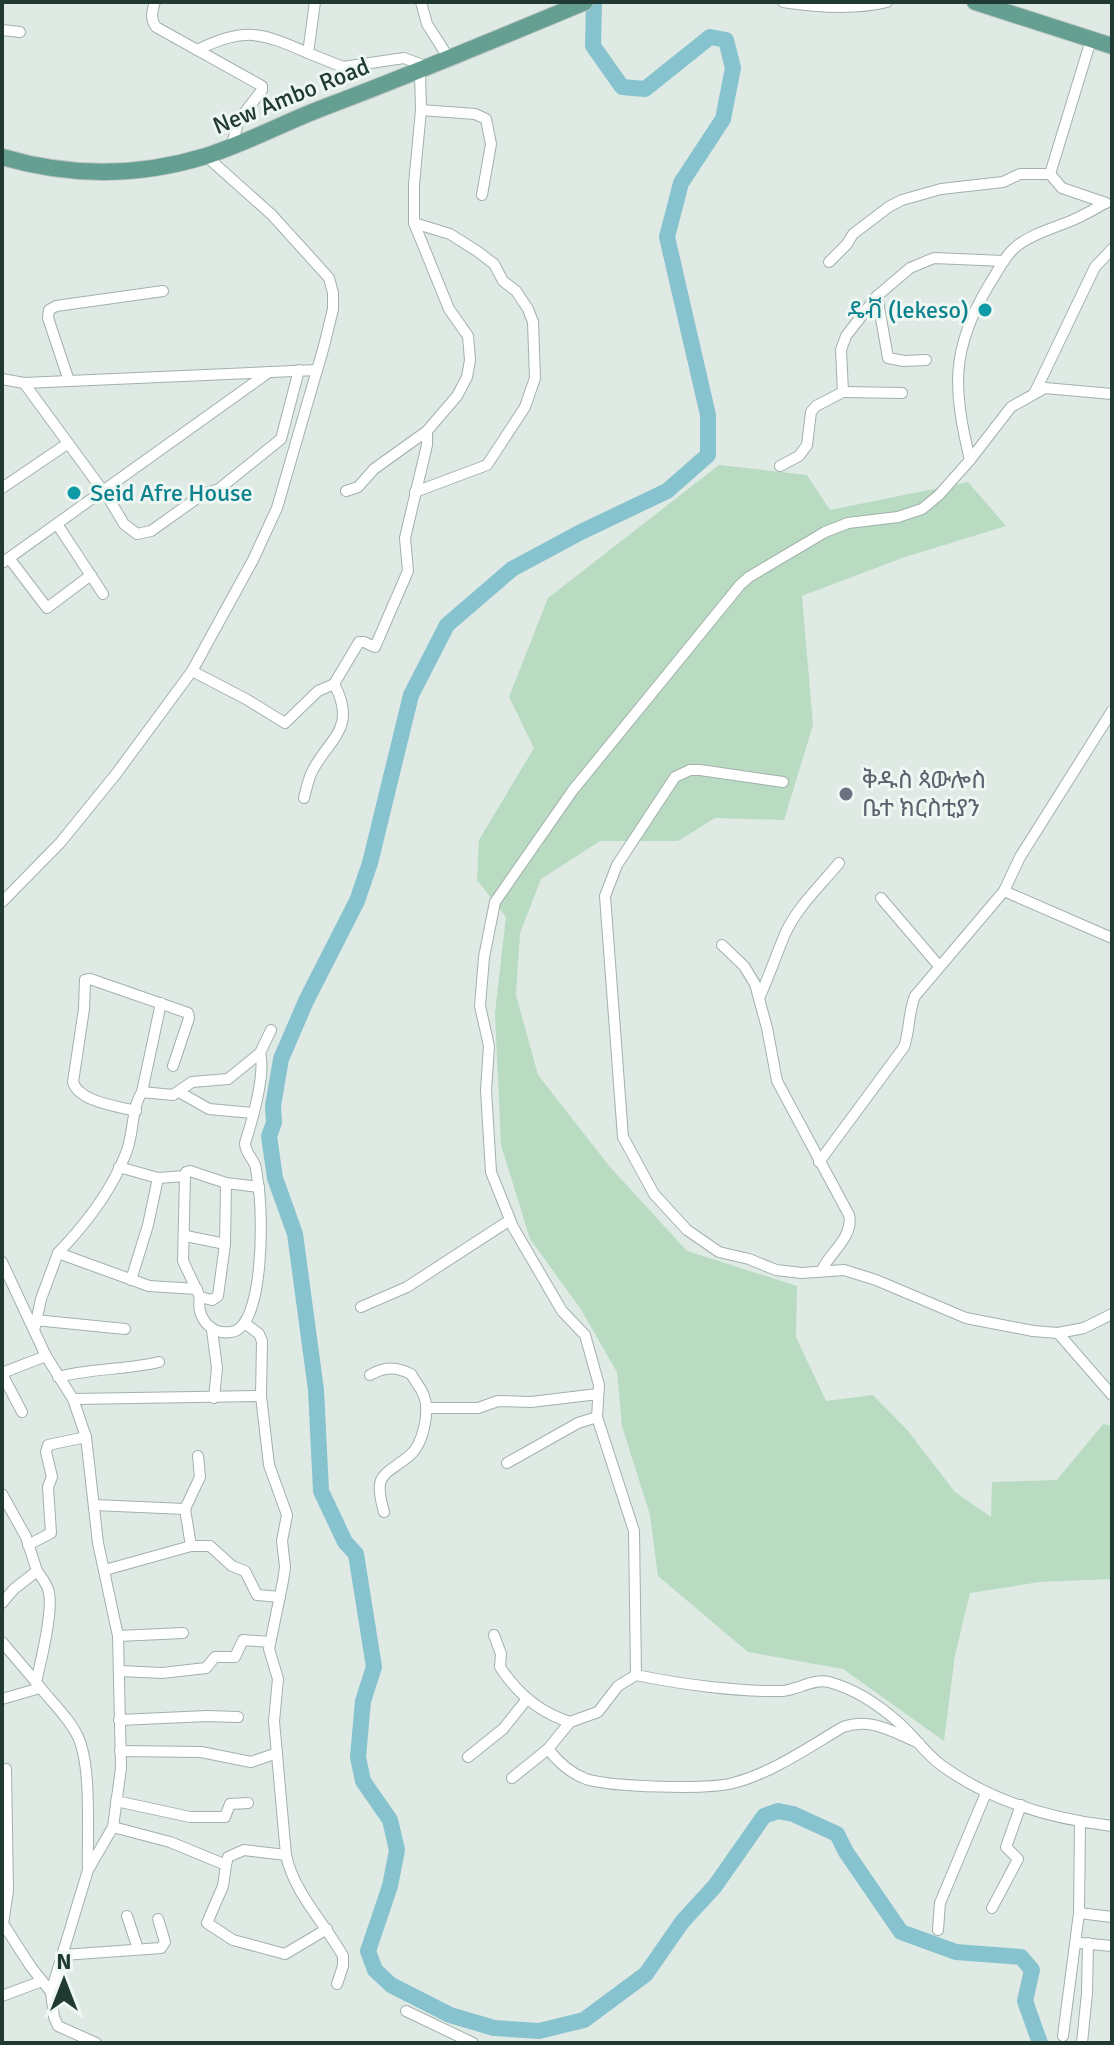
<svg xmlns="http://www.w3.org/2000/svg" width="1114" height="2045" font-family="Signika,'Noto Sans Ethiopic',sans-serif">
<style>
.green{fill:#b8dbc2}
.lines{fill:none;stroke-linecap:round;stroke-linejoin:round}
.river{stroke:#87c2cf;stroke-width:16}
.street-casing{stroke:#a2b1ac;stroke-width:12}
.primary-casing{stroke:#bcc4c2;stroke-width:18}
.street{stroke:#fff;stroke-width:10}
.primary{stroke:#649f91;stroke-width:16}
.culture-dot{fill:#0f9aa8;stroke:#eff7f3;stroke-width:3}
.worship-dot{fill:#6b7280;stroke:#eff7f3;stroke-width:3}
.labels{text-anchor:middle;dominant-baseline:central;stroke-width:6;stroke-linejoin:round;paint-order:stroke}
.street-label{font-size:24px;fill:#203933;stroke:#eff7f3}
.culture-label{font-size:24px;fill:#0d838f;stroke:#eff7f3;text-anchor:end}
.worship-label{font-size:24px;fill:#5b616d;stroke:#eff7f3;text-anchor:start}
</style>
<rect width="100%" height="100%" fill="#dfeae5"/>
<polygon class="green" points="719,465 807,475 830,510 968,482 1006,526 902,558 802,596 813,725 784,820 715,818 678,841 600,841 541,879 520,933 516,995 538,1075 610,1167 687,1251 797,1286 796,1337 826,1401 873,1395 908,1431 955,1492 991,1517 992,1482 1057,1480 1103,1424 1112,1426 1112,1579 1040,1582 970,1593 955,1655 944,1741 843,1669 748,1652 658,1576 650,1515 622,1426 617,1372 580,1308 530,1239 501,1145 495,1012 506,917 477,880 479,840 534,748 509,697 548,598"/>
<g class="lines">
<polyline class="river" points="594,2 593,46 622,87 645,89 710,37 726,40 733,68 723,119 681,183 667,237 708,415 708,455 667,491 581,532 512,569 447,625 411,695 370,863 357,901 306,1001 281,1059 273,1106 274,1123 269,1136 275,1178 295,1234 316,1390 321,1491 345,1542 356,1554 374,1667 363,1701 358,1757 363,1781 390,1820 397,1850 390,1886 368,1951 375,1970 391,1985 450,2015 494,2028 539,2031 584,2020 646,1974 682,1922 715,1886 764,1816 778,1811 793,1814 837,1834 846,1852 901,1932 956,1952 1021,1957 1032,1970 1025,2001 1040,2043"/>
<defs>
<g id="street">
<path d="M155 2C152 11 150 19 156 27L262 86V90L239 120 231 147"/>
<polyline points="315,2 308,53 343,67 404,58 428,67"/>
<polyline points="421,2 427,24 450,60"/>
<path d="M783 2C815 7 855 10 887 2"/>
<polyline points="2,30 20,32"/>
<polyline points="1091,40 1050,174 1062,188 1106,203"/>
<path d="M197 50C245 27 260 32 308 53"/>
<polyline points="421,110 475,114 486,119 491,144 482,195"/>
<polyline points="414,223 450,234 477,251 494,264 503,281 516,291 528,309 533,322 535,378 525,407 487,465 415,492"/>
<polyline points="829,262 847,244 853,234 890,206 902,200 941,189 1003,182 1020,174 1050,174"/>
<polyline points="877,296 888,358 904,361 926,360"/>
<polyline points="2,379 24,383 317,370"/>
<polyline points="69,381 48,318 49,310 56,306 163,291"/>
<polyline points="24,383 109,499 124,524 137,534 151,531 203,494 219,489 281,439 299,370"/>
<polyline points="843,392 902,393"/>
<polyline points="1035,392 1095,267 1112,249"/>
<path d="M970 460C953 389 950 350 989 285 998 271 1005 255 1018 245 1034 233 1054 228 1073 220 1084 215 1095 209 1105 203"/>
<polyline points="780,466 799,456 807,445 811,412 816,406 843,392 841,350 846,336 877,296 910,268 934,258 1004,261"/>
<polyline points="2,488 67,444"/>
<polyline points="346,491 358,487 374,469 427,431 457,396 467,377 470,360 468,336 449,309 414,223 414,184 421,110 420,72"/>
<polyline points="57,524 103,594"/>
<polyline points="9,558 47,608 91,575"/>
<polyline points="2,563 269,372"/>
<polyline points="192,671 246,699 285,723 318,691 334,684 359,642 364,642 375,647 408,571 405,538 427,445 427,431"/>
<polyline points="783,782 700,770 690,770 675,777 617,865 605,896 623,1137 654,1194 687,1230 719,1252 749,1259 776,1270 802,1273 844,1270 876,1280 966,1318 1033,1331 1058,1333 1084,1328 1112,1314"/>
<path d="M304 798C306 790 308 781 311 774 326 740 359 730 334 684"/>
<polyline points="1004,891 1112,938"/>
<polyline points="881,898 939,966"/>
<polyline points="2,902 60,843 116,774 192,671 253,560 277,508 324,346 333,309 333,293 329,278 272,215 206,156"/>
<path d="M722 945 744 966 755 984 767 1028 777 1081 849 1215C854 1237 830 1252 822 1270"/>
<path d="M759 998C769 977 776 955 785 934 797 907 821 885 839 863"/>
<polyline points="142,1092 161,1003"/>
<polyline points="179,1092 209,1109 253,1113"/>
<path d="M136 1111C117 1106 79 1102 73 1082L84 1009 85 980 90 979 188 1013 189 1018 173 1066"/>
<path d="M819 1162 904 1047C910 1030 908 1013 915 996L1004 891 1020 857 1112 711"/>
<polyline points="119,1167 158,1178 185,1176 186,1172 190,1171 226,1183 259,1187"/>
<polyline points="185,1176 183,1261 200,1297 212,1300 218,1296 225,1244"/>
<polyline points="186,1236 225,1244 226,1183"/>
<path d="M58 1253C85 1225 112 1190 126 1153 134 1134 131 1109 142 1092L173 1095 192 1082 228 1079 260 1053 271 1030"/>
<polyline points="2,1262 46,1356 73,1399 86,1437 98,1543 118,1636 121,1768 113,1827 88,1870 51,1992 54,2017 58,2026 96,2043"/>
<polyline points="131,1280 148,1225 158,1178"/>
<path d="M200 1297C196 1317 210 1335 231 1332 265 1328 263 1211 258 1183 257 1178 257 1171 255 1165 252 1157 245 1153 245 1143 252 1122 266 1073 260 1053"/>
<polyline points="361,1307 407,1287 510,1220"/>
<polyline points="35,1320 125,1329"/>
<polyline points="246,1324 259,1334 262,1341 261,1396"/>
<polyline points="35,1327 41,1299 58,1253 149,1286 197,1289"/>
<polyline points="212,1330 217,1368 214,1398"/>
<polyline points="1058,1333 1112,1395"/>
<polyline points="2,1373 46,1356"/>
<polyline points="2,1374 22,1412"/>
<path d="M370 1375C384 1367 395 1366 411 1374 415 1381 421 1388 424 1396 430 1412 423 1445 409 1456 383 1477 373 1473 384 1512"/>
<path d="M58 1377C91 1368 126 1370 159 1362"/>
<path d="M73 1399 261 1396 269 1465 287 1515 282 1541 285 1567 283 1581 269 1649 278 1679 274 1721 286 1855C294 1893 324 1922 343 1956V1966L337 1984"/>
<polyline points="427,1408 478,1408 498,1401 531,1402 598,1394"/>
<polyline points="507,1463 578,1423 597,1417"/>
<polyline points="2,1494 26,1537 37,1571 14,1589 2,1603"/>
<polyline points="94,1505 185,1509"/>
<polyline points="28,1545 51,1533 48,1487 52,1477 46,1452 48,1445 86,1437"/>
<polyline points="191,1546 210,1546 232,1566 245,1571 257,1595 280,1597"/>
<polyline points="105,1570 191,1546 185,1509 200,1477 198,1456"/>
<path d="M37 1571C42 1578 48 1585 49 1593 53 1613 41 1661 36 1682 50 1701 69 1717 78 1737 92 1767 87 1834 88 1869"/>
<path d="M494 1635 501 1654 500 1667C517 1693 540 1713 570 1722"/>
<polyline points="118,1636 183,1633"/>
<polyline points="2,1642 36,1682"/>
<polyline points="120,1671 162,1673 206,1668 215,1657 235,1657 243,1640 270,1642"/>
<polyline points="636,1675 634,1531 597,1417 599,1385 585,1335 562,1311 513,1227 491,1172 486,1090 489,1046 480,1006 484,957 495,902 573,790 740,585 749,577 825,532 848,523 898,517 922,509 939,495 970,460 1011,407 1045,388 1112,394"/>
<polyline points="2,1699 40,1688"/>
<polyline points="119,1720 207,1716 238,1717"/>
<path d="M919 1743C893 1732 871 1717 843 1727 809 1747 772 1773 733 1783 708 1790 611 1787 586 1779 570 1773 558 1762 548 1749L570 1722 598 1712 618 1686 636 1675C679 1684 738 1692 782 1691 797 1690 815 1678 829 1682 854 1689 879 1705 898 1722 913 1735 925 1753 941 1765 990 1801 1052 1819 1112 1826"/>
<polyline points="120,1751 201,1752 251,1762 277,1753"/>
<polyline points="468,1757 503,1729 527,1699"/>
<polyline points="512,1778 548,1749"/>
<polyline points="116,1801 190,1817 225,1817 230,1804 248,1803"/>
<polyline points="113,1827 170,1842 226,1865 223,1886 207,1923 233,1940 285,1954 327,1929"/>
<polyline points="226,1865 228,1857 244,1850 286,1855"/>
<polyline points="992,1908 1018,1859 1006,1847 1021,1805"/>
<polyline points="1079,1913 1112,1917"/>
<polyline points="127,1916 138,1949"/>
<polyline points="2,1922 31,1967 51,1992"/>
<polyline points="3,1924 8,1891 6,1769"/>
<polyline points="938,1930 940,1903 986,1793"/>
<polyline points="1081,1943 1112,1946"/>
<polyline points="63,1955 161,1948 165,1942 158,1919"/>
<polyline points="2,1996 42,1981"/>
<polyline points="406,2011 473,2043"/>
<polyline points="1063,2036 1079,1913 1080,1823"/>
<polyline points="1082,2043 1087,1993 1088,1943"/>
</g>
<g id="primary">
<polyline points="975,2 1112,46"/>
<path d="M2 157C70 177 138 177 206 156 247 143 285 122 325 107 413 74 499 38 585 2"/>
</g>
</defs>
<use href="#street" class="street-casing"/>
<use href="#primary" class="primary-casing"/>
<use href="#street" class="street"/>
<use href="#primary" class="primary"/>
</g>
<g class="culture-dot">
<circle cx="985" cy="310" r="8"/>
<circle cx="74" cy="493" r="8"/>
</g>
<circle class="worship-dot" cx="846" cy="794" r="8"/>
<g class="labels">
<g class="street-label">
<text transform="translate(291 96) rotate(-22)">New Ambo Road</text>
</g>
<g class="culture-label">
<text x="969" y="310">ዴቭ (lekeso)</text>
<text x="90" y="493" text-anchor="start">Seid Afre House</text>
</g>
<g class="worship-label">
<text x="862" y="780">ቅዱስ ጳውሎስ<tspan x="862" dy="28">ቤተ ክርስቲያን</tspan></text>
</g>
</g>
<rect width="1114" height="2045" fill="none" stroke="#203933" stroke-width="8"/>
<g transform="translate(64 1981)" stroke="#eff7f3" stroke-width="6" paint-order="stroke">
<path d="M0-6L14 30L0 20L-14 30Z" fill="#203933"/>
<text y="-12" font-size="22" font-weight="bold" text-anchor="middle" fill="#203933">N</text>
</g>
</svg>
